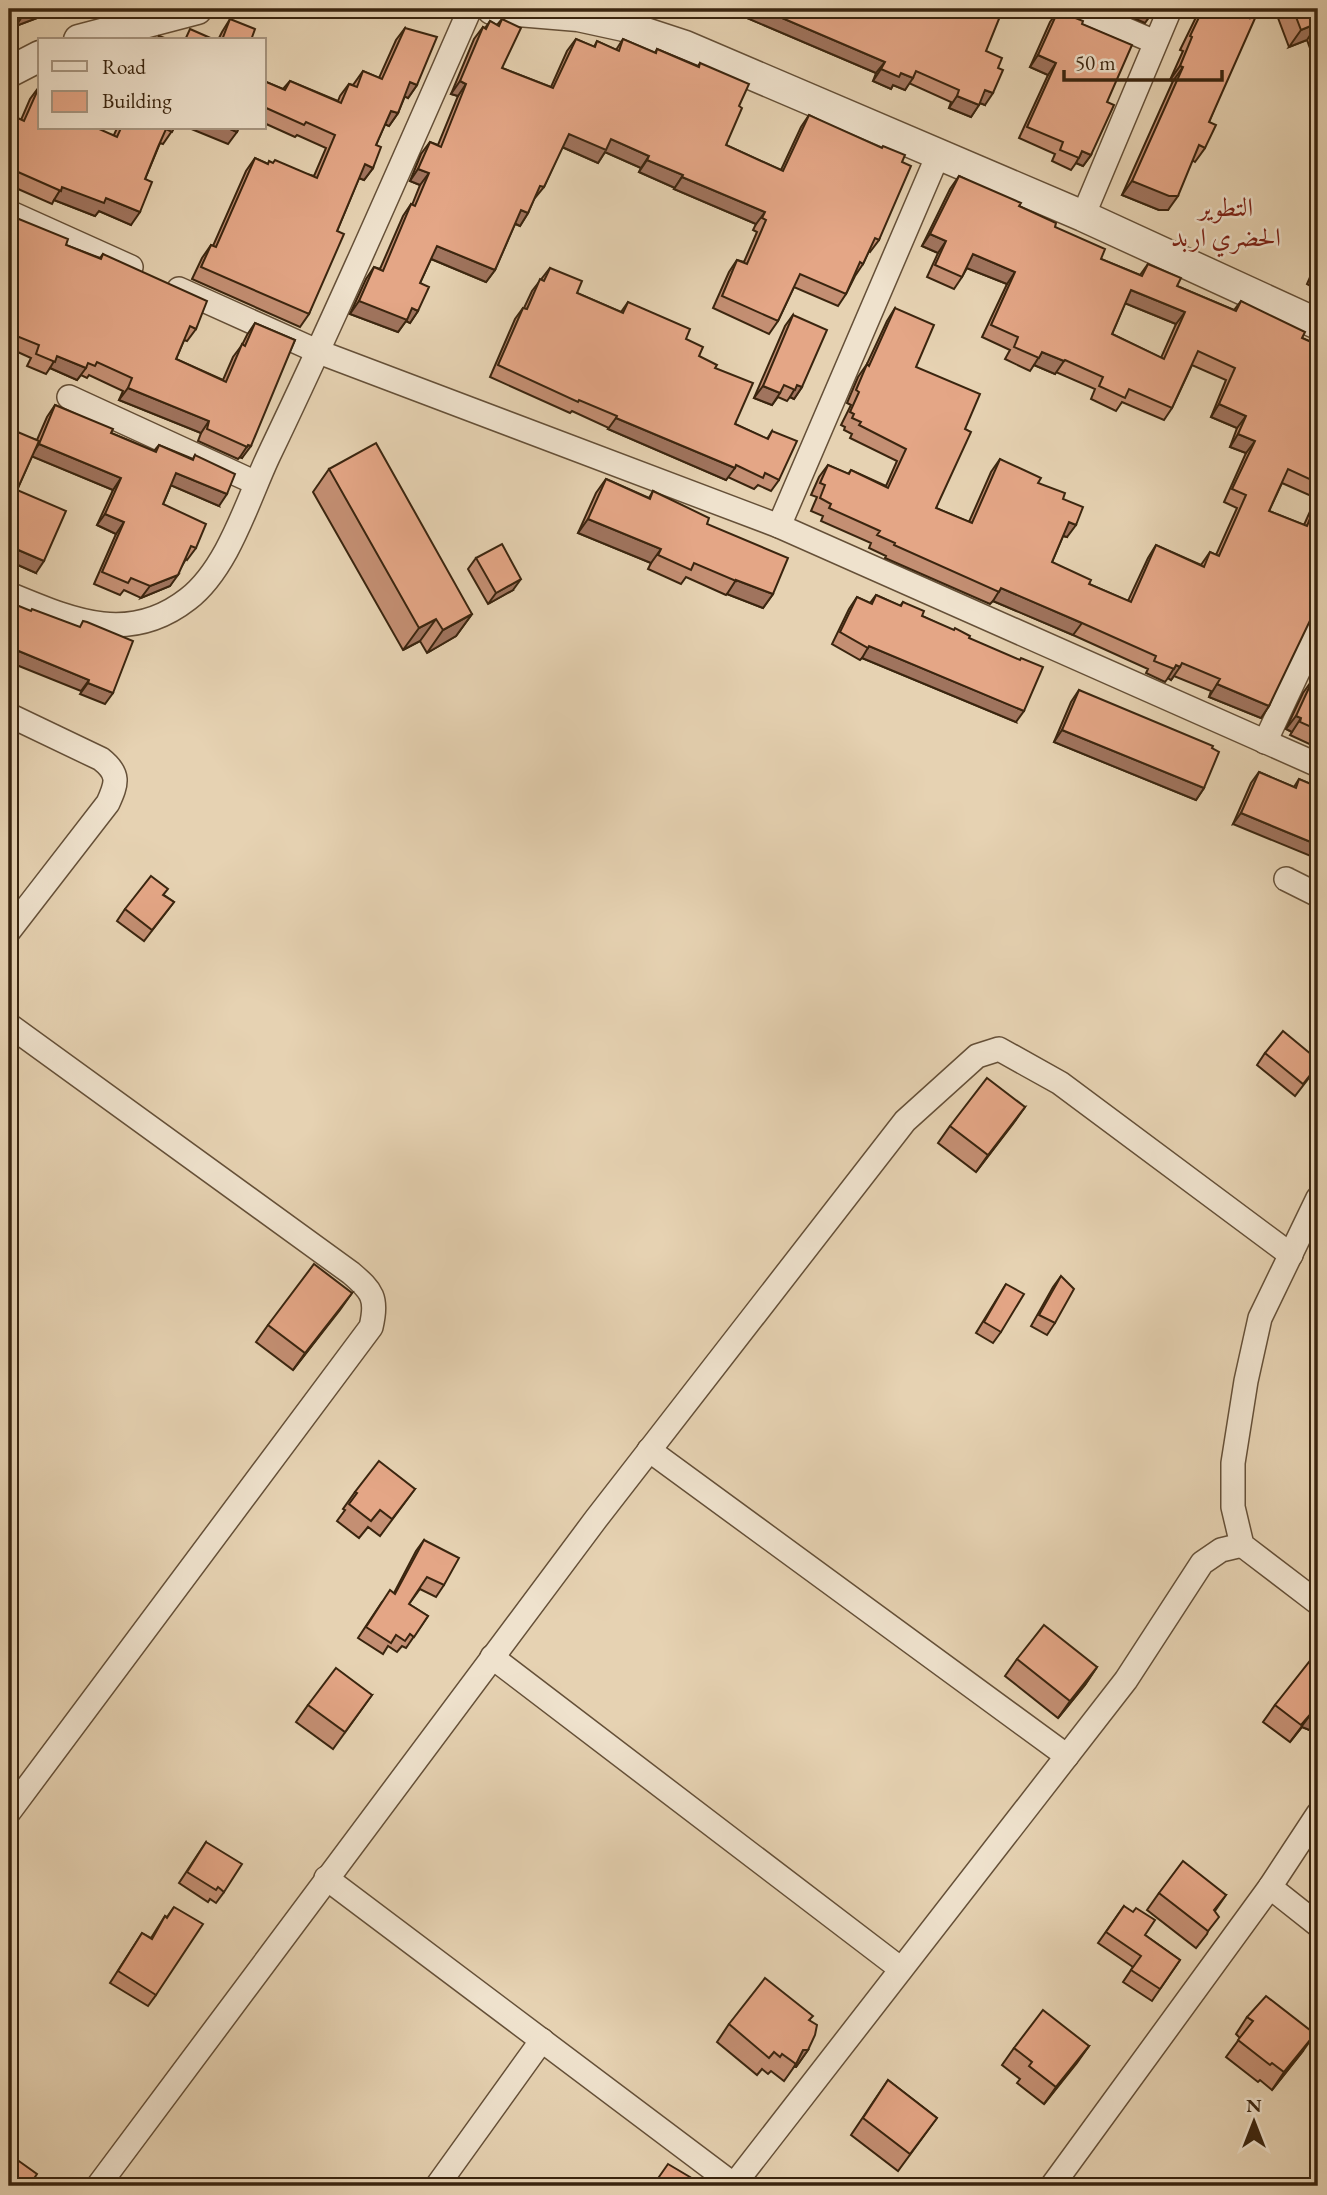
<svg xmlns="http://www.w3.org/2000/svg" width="1327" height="2195" font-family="'EB Garamond',Amiri,serif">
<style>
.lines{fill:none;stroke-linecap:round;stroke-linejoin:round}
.minor-casing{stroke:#655038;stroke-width:26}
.tertiary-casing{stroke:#655038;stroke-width:33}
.minor{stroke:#efe2cd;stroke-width:23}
.tertiary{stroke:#efe2cd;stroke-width:30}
.wall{fill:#c48f73;stroke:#3a250f;stroke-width:2;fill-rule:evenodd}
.shaded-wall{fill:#a0745e;stroke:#3a250f;stroke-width:2}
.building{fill:#e4a686;stroke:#3a250f;stroke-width:2;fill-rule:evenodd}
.labels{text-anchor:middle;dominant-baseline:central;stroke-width:5;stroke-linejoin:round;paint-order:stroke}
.neighbourhood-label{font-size:26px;fill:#7a1f14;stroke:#efe2cd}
</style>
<rect width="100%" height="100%" fill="#e6d2b2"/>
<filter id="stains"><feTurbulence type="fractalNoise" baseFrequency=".00286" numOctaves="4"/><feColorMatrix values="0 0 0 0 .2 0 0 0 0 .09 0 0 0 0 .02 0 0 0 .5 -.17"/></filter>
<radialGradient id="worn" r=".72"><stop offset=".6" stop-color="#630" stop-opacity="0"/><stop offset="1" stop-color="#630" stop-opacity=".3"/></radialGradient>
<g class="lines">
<defs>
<g id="minor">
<polyline points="1078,9 1155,42"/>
<polyline points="9,212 131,267"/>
<polyline points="1083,216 1170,9"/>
<polyline points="179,289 319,352 779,526 1318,765"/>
<polyline points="69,397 256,483"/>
<polyline points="779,526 938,155"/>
<path d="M9 594C70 619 128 646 188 599 228 568 247 502 268 457 339 309 404 159 470 9"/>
<path d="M9 715 101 759C120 774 117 783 108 803L9 931"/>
<polyline points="1265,742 1318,629"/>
<polyline points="1286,879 1318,895"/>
<path d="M9 1025 351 1273C372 1291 378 1298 371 1327L9 1812"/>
<polyline points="1318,1198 1260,1318 1246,1381 1233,1463 1233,1507 1242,1545 1318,1603"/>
<polyline points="649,1450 1067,1756"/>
<polyline points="492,1657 901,1969"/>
<polyline points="326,1878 734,2185"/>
<polyline points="1270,1887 1318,1925"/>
<polyline points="98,2186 596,1519 905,1121 977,1056 999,1049 1060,1083 1291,1255"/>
<polyline points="437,2186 542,2040"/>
<polyline points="733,2186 1126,1680 1202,1563 1221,1550 1242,1545"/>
<polyline points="1052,2186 1270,1887 1318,1814"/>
</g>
<g id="tertiary">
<polyline points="492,9 578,16 624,26 685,46 1083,216 1318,324"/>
<polyline points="79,40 197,9"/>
<polyline points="9,72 40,56"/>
</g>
</defs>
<use href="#minor" class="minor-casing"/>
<use href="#tertiary" class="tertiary-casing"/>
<use href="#minor" class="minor"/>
<use href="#tertiary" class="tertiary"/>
</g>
<g class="wall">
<polygon points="9,9 74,9 54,15 53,12 16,26 14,20 9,22"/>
<polygon points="726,9 986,51 985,105 980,103 971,117 949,108 951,102 909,83 905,90 893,85 891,89 873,81 876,73"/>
<polygon points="1200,9 1255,9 1209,122 1205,148 1195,162 1192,160 1168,210 1159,210 1122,195 1173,81 1170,80 1183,51 1180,50"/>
<polygon points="1284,9 1318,9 1318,60 1315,62 1307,40 1289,47 1278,18"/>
<polygon points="1058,11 1082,24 1107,102 1091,155 1083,166 1076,163 1071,170 1052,161 1055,154 1019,138 1048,75 1030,67 1050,22"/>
<polygon points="230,19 251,40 218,40 222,32"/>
<polygon points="502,19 502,68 551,87 567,51 576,39 594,47 597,41 616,50 623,39 655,53 657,49 698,66 700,63 739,106 726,145 781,170 801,127 809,115 902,162 879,240 870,252 869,251 863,264 855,276 846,294 838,306 794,287 778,321 769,334 713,308 729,272 737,260 744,262 757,232 753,230 756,224 674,189 675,188 639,172 641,168 605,152 598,163 562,147 544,187 534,199 528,213 520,226 515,224 495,270 486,282 431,259 420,283 418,311 410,323 406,321 398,332 350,314 366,279 374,267 380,269 403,216 411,204 412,205 420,185 410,181 421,154 430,142 438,145 458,96 451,94 474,39 483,27 485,28 490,21 497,25"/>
<polygon points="405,28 417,85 408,98 405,96 398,113 389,126 385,124 376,145 373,168 364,180 359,178 337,231 309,314 300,327 192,279 202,258 211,245 213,246 246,171 255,158 268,164 314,176 326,148 297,135 295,137 264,123 264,81 283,89 290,81 338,101 340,96 349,84 353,85 363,71 379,78 396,40"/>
<polygon points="39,87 40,128 114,135 117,128 174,128 163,144 160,143 145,179 131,225 99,211 95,216 54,200 52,204 9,185 9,114 21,120 30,99"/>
<path d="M959 176 1019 206 1055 227 1101 259 1140 275 1148 264 1177 286 1234 310 1241 301 1302 338 1318 345V590L1269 706 1261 718 1209 697 1211 691 1174 676 1171 680 1168 678 1165 682 1146 673 1148 669 1073 635 993 601 990 604 885 558 886 556 869 548 871 543 821 521 823 516 811 511 817 497 811 495 819 477 828 465 848 474 851 470 886 486 897 461 850 438 852 434 844 430 845 427 841 425 851 405 847 403 858 377 867 364 887 321 895 308 916 367 965 429 936 508 969 522 991 472 1000 459 1063 499 1067 537 1063 536 1052 562 1089 584 1128 601 1148 558 1156 545 1201 565 1210 552 1216 555 1237 508 1224 502 1246 453 1230 447 1237 428 1211 417 1226 380 1192 365 1172 408 1164 420 1122 402 1116 411 1091 399 1095 389 1056 372 1055 374 1034 365 1030 371 1005 359 1010 350 982 337 1007 284 967 268 962 277 954 289 927 277 938 253 922 246 950 189ZM1125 303 1176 324 1161 358 1112 334ZM1282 483 1316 498 1304 525 1269 511Z"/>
<polygon points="9,215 66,245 100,258 103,254 196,329 187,341 184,340 176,359 223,380 233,357 242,345 247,335 255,323 295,340 242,458 240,457 238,459 198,441 201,433 119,400 123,391 89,375 87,378 81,375 77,380 50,368 46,374 27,366 31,358 9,348"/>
<polygon points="1318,259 1318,290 1307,284"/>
<polygon points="550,268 577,293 621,312 628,302 686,339 699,356 715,368 735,424 767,439 772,431 779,480 771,491 758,485 754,489 728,477 726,480 608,429 609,428 572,411 570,413 490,377 515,319 523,308 524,308 532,291"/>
<polygon points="793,315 802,387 794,399 790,397 787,401 778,397 772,405 754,398 785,326"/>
<polygon points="55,405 111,433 154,451 159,445 193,459 195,455 219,506 171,485 163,504 196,548 187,560 186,559 170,586 141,598 124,590 120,595 94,584 116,534 97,525 113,490 32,456 17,490 36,573 9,561 9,431 37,440 47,417"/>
<polygon points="329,469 472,614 456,636 427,653 420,641 403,650 313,492"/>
<polygon points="606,479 649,498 653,491 707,524 773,594 763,608 727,594 726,595 686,577 681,584 648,569 651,563 578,533 596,493"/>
<polygon points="476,558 513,590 488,604 468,569"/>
<polygon points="876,595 900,606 903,602 922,616 969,638 1016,722 862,658 860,660 832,644 849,609 857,597 870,603"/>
<polygon points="1313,679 1318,682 1318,748 1290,735 1292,732 1286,729 1303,693"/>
<polygon points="1079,690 1204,788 1196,800 1054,742 1071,702"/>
<polygon points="1259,772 1294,787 1299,779 1318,787 1233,824 1251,783"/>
<polygon points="164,895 174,902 144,941 117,921 125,909"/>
<polygon points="1265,1053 1318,1066 1295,1096 1257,1065"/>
<polygon points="1025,1107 976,1172 938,1143 950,1126"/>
<polygon points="1061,1276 1055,1323 1047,1335 1031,1326 1053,1287"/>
<polygon points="1006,1284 1001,1332 993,1343 976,1333"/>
<polygon points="352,1293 293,1370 256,1342 268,1325"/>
<polygon points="415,1489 380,1536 368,1527 359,1538 337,1521 345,1510 343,1509 355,1492"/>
<polygon points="424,1540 444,1585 436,1597 420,1589 409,1604 428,1616 406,1648 402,1646 397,1652 388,1646 383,1654 358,1638 382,1602 394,1593 416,1551"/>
<polygon points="1017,1659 1097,1667 1085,1685 1058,1718 1005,1676"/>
<polygon points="1318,1661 1318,1723 1312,1731 1302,1727 1290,1742 1263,1722 1275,1705"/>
<polygon points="372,1695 333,1749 296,1722 308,1705"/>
<polygon points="206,1842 224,1892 216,1903 210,1899 208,1902 179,1883"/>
<polygon points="1159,1893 1226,1895 1215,1911 1207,1934 1196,1948 1147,1910"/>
<polygon points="1124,1906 1145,1935 1180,1960 1152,2001 1123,1982 1133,1967 1098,1943"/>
<polygon points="174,1907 156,1995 148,2006 110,1983 142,1933 151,1938 165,1916 167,1917"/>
<polygon points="1247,2017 1303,2051 1272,2090 1260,2080 1258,2082 1226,2057 1240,2038 1236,2034"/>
<polygon points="810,2020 808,2050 796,2067 794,2067 784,2081 771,2071 768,2074 762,2069 757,2075 717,2042 729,2024"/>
<polygon points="1089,2046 1044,2104 1017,2083 1020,2079 1002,2065 1014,2048"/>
<polygon points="888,2080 937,2118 898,2171 851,2135"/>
</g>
<g class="shaded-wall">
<polygon points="17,9 22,9 14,20 9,22 9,12"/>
<polygon points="34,9 55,9 53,12 16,26 25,12"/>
<polygon points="58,9 74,9 54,15"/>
<polygon points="726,9 761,9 885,62 876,73"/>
<polygon points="1113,9 1155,9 1145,23"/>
<polygon points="1318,23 1307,40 1289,47 1301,30"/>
<polygon points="1038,55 1056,63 1048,75 1030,67"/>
<polygon points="1180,66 1183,67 1173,81 1170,80"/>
<polygon points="881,69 901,73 913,78 905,90 893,85 891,89 873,81"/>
<polygon points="460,81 466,84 458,96 451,94"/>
<polygon points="410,82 417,85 408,98 401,95"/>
<polygon points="985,90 993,93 985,105 977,102"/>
<polygon points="957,96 979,105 971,117 949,108"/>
<polygon points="391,111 398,113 389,126 382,123"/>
<polygon points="189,128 228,128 237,132 228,144"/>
<polygon points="569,134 611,139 649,156 641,168 605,152 598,163 560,146"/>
<polygon points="1082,151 1091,155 1083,166 1076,163"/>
<polygon points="647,160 683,175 675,188 639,172"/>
<polygon points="365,164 373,168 364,180 356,177"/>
<polygon points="418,169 429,173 420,185 410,181"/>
<polygon points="682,177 765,212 756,224 674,189"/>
<polygon points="1132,181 1178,196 1168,210 1159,210 1122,195"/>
<polygon points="62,187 106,198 140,212 131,225 99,211 95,216 54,200"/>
<polygon points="521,210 528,213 520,226 512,222"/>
<polygon points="930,234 946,241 938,253 922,246"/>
<polygon points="437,246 495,270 486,282 429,258"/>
<polygon points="973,254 1015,272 1007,284 964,267"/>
<polygon points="1131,290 1185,312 1176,324 1122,302"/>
<polygon points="359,301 412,308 418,311 410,323 406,321 398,332 350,314"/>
<polygon points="1042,352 1064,361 1055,374 1034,365"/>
<polygon points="57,356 86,368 77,380 50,368"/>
<polygon points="797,385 802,387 794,399 790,397"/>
<polygon points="763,386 780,393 772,405 754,398"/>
<polygon points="128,388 209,421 201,433 119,400"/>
<polygon points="1219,404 1246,416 1237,428 1211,417"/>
<polygon points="616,418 735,468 726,480 608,429"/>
<polygon points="1238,434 1255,441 1246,453 1230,447"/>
<polygon points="39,444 121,478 113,490 31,456"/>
<polygon points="248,445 251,446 242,458 240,457"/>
<polygon points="176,473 227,494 219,506 168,484"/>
<polygon points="105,514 124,522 116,534 97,525"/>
<polygon points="588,519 661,549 651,563 578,533"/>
<polygon points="1069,522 1076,525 1067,537 1060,535"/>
<polygon points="9,546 44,561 36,573 9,561"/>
<polygon points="178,575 170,586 141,598 150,586"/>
<polygon points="521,579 513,590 488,604 496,593"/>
<polygon points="736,580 773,594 763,608 727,594"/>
<polygon points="1001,588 1082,623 1073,635 993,601"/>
<polygon points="472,614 456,636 427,653 443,630"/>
<polygon points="436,619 420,641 403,650 419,628"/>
<polygon points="869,646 1024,711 1016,722 862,658"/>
<polygon points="9,647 89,680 81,691 9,662"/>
<polygon points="1176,665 1180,667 1171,680 1168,678"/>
<polygon points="88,683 113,693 105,704 80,694"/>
<polygon points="1217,684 1269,706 1261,718 1209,697"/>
<polygon points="1296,716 1301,718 1292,732 1286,729"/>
<polygon points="1062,730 1204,788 1196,800 1054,742"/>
<polygon points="1241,813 1318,845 1318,859 1233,824"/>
<polygon points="1025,1107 1013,1124 976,1172 988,1155"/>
<polygon points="352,1293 340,1310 293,1370 305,1353"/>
<polygon points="1097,1667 1085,1685 1058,1718 1070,1701"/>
<polygon points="1314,1710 1318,1712 1318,1723 1312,1731 1302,1727 1290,1742"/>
<polygon points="1315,2034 1303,2051 1272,2090 1284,2072"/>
<polygon points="1089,2046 1077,2063 1044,2104 1056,2087"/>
<polygon points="803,2050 808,2050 796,2067 794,2067"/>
</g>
<g class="building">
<polygon points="761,9 1003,9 986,51 1002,58 998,68 1003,70 993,93 985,90 979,105 957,96 959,90 916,71 913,78 901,73 899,77 881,69 885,62"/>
<polygon points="1203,9 1255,9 1251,18 1256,16 1209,122 1216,125 1205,148 1199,145 1178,196 1169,196 1132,181 1183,67 1180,66 1192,37 1190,36"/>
<polygon points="1293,9 1318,9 1318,23 1301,30"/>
<polygon points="1058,11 1083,21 1082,24 1132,45 1107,102 1114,105 1091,155 1082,151 1079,158 1060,150 1063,142 1027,127 1056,63 1038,55"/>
<polygon points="230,19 255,29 251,40 222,40"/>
<polygon points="502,19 521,28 502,68 553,88 576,39 595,47 597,41 619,51 623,39 656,53 657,49 699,67 700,63 749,84 739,106 742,108 726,145 783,171 809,115 882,148 883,146 905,155 902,162 911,166 879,240 875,238 863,264 860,262 846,294 800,274 778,321 722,296 737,260 747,264 766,220 762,218 765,212 682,177 683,175 647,160 649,156 611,139 606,150 569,134 544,187 540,186 528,213 521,210 495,270 437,246 420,283 429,287 418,311 412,308 407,320 359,301 374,267 383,271 411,204 415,206 429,173 418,169 430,142 441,147 466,84 460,81 483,27 486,29 490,21 499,26"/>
<polygon points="405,28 437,37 417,85 410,82 398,113 391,111 376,145 381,147 373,168 365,164 337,231 344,234 309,314 201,267 211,245 216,247 255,158 268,164 269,161 273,163 275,160 317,178 335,135 306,122 304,125 264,107 264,81 285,90 290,81 341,103 349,84 357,87 363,71 382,79"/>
<polygon points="190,29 215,40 185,40"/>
<polygon points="159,36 170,40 157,40"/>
<polygon points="39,87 40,87 40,128 97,128 117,137 121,128 174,128 172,132 166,129 158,147 145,179 152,182 140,212 106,198 104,203 62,187 61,191 9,168 9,114 24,121"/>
<polygon points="228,128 239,128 237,132"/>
<path d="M959 176 1021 203 1019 206 1056 223 1055 227 1105 249 1101 259 1142 276 1148 264 1181 278 1177 286 1236 311 1241 301 1305 332 1302 338 1318 345V483L1288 469 1269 511 1307 526 1318 499V590L1315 599 1318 600V604L1269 706 1217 684 1220 679 1182 663 1180 667 1176 665 1174 669 1154 661 1156 656 1082 623 1001 588 999 592 894 545 895 543 877 535 880 531 829 508 831 504 820 498 825 485 820 483 828 465 849 474 851 470 888 488 906 449 859 425 861 422 852 418 854 414 850 412 859 392 856 390 867 364 869 366 895 308 934 325 916 367 980 394 965 429 971 432 936 508 972 523 1000 459 1041 478 1038 483 1065 493 1063 499 1083 507 1076 525 1069 522 1052 562 1091 580 1089 584 1131 602 1156 545 1204 567 1210 552 1219 556 1246 495 1232 489 1255 441 1238 434 1246 416 1219 404 1235 368 1198 351 1172 408 1129 389 1125 398 1099 386 1103 377 1065 360 1064 361 1042 352 1039 358 1014 347 1018 337 991 325 1015 272 973 254 962 277 935 265 946 241 930 234ZM1131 290 1185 312 1164 359 1112 334Z"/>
<polygon points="9,215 68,239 66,245 101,259 103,254 207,301 196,329 190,326 176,359 226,382 242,344 245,346 255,323 295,340 251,446 248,445 247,447 207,429 209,421 128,388 132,378 97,362 95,366 88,363 86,368 57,356 55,362 36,354 39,345 9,333 13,325 9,323"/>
<polygon points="550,268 582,281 577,293 623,313 628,302 690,329 686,339 703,347 699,356 717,365 715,368 753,383 735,424 768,439 772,431 797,441 779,480 765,473 763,478 736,465 735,468 616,418 617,416 579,400 578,402 498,365 523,308 527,309 540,279 544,281"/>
<polygon points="793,315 827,330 802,387 797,385 795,390 784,385 780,393 763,386"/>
<polygon points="55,405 113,429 111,433 156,452 159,445 193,460 195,455 235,474 227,494 176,473 163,504 206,524 196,548 191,546 178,575 150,586 131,578 128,583 102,572 124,522 105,514 121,478 39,444"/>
<polygon points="13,430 39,441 17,490 66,511 44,561 9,546 9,431 12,432"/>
<polygon points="376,443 472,614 443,630 436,619 419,628 329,469"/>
<polygon points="606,479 650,499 653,491 709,518 707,524 788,558 773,594 736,580 736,581 694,563 691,570 658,555 661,549 588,519"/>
<polygon points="502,544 521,579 496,593 476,558"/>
<polygon points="876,595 901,606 903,602 924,611 922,616 954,630 955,628 970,636 969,638 1020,660 1021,658 1043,667 1024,711 869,646 868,648 840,632 857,597 872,604"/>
<polygon points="9,602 31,611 32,609 80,627 83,621 87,622 133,641 113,693 88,683 89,680 9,647"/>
<polygon points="1313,679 1318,682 1318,730 1300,722 1301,718 1296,716"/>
<polygon points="1079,690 1213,746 1212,748 1219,752 1204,788 1062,730"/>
<polygon points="1259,772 1296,788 1299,779 1318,787 1318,845 1241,813"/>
<polygon points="151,876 168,889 163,895 174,902 152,930 125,909"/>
<polygon points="1283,1031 1318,1060 1318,1065 1303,1084 1265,1053"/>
<polygon points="987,1078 1025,1107 988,1155 950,1126"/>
<polygon points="314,1264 352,1293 305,1353 268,1325"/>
<polygon points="1061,1276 1074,1289 1055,1323 1039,1315"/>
<polygon points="1006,1284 1024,1294 1001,1332 984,1322"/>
<polygon points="379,1461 415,1489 392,1519 380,1510 371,1521 349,1504 357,1493 355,1492"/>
<polygon points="424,1540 459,1558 444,1585 427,1577 409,1604 428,1616 414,1637 410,1634 405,1641 396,1635 391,1643 366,1627 390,1590 395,1594"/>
<polygon points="1044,1625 1097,1667 1070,1701 1017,1659"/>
<polygon points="1313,1657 1318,1661 1318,1712 1314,1710 1301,1725 1275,1705"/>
<polygon points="336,1668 372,1695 345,1732 308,1705"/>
<polygon points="206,1842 242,1864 224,1892 218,1887 216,1890 187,1872"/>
<polygon points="1183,1861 1226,1895 1214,1910 1219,1917 1208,1931 1159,1893"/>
<polygon points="1124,1906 1133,1912 1136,1908 1155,1920 1145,1935 1180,1960 1160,1989 1131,1970 1141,1956 1106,1932"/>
<polygon points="174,1907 203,1924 156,1995 118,1971 142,1933 152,1939 165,1916 167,1918"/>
<polygon points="765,1978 813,2016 809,2020 817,2025 815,2035 808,2050 803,2050 796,2064 782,2054 780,2057 774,2052 769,2058 729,2024"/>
<polygon points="1266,1996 1315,2034 1284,2072 1272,2063 1270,2065 1238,2040 1253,2021 1247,2017"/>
<polygon points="1043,2010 1089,2046 1056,2087 1029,2066 1032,2062 1014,2048"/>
<polygon points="888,2080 937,2118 910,2154 863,2118"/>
<polygon points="9,2154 37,2174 29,2186 9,2186"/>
<polygon points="668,2164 705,2186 658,2186 654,2184"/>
</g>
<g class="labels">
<g class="neighbourhood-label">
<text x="1226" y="207">التطوير<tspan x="1226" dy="30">الحضري اربد</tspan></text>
</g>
</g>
<rect width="1327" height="2195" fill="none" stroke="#e6d2b2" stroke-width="35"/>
<rect x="10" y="10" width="1306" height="2174" fill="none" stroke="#3a250f" stroke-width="3.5"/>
<rect x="18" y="18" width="1292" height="2160" fill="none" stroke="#3a250f" stroke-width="2"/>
<rect x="38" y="38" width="228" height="91" fill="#efe2cd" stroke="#a79681" stroke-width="2"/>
<rect x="52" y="61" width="35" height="10" fill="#efe2cd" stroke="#a79681" stroke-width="2"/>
<text x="102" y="74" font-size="21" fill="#3a250f">Road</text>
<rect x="52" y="91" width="35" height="21" fill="#e4a686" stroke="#a79681" stroke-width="2"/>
<text x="102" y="108" font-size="21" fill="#3a250f">Building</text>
<g transform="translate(1254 2122)" stroke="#efe2cd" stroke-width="5" paint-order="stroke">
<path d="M0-5L12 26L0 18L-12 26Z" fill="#3a250f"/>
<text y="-10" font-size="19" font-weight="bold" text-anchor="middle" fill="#3a250f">N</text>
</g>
<path d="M1064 70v10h158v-10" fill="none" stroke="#3a250f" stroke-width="3.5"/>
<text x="1075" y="70" font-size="21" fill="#3a250f" stroke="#efe2cd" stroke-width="5" paint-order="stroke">50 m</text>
<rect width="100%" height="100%" filter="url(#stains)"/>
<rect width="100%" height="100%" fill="url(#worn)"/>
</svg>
